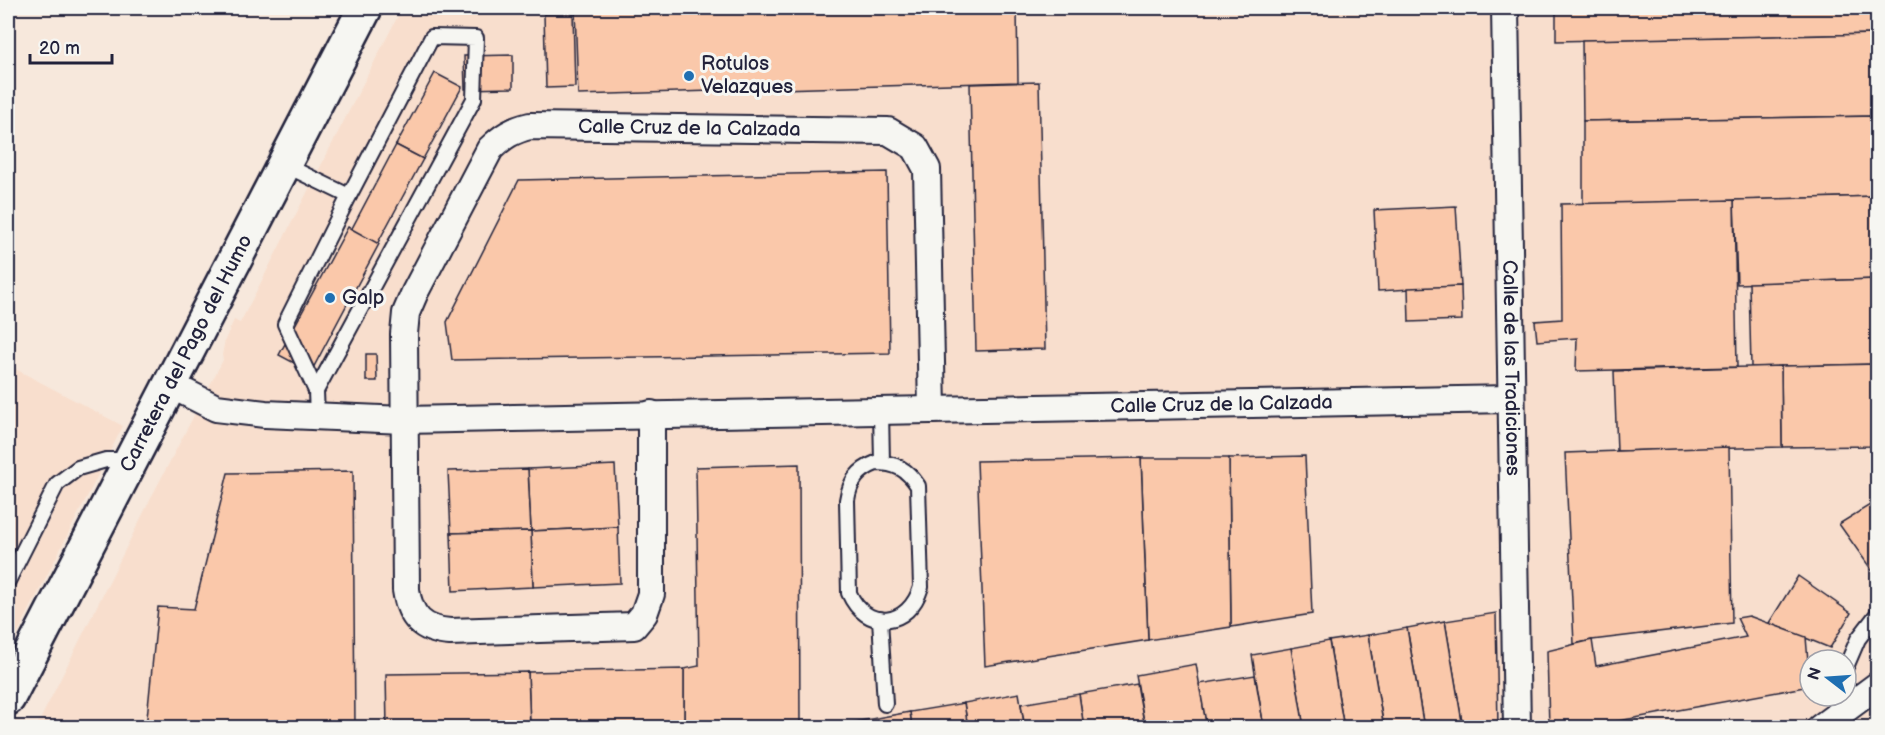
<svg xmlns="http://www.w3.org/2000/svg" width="1885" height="735" font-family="'Balsamiq Sans',sans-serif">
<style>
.built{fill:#f8decd;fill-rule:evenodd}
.building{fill:#fac8aa;stroke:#22223b;stroke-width:1.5}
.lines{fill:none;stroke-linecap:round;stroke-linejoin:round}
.lane-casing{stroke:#22223b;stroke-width:18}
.street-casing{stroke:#22223b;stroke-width:30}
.secondary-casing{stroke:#22223b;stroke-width:38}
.lane{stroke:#f6f6f2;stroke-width:14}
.street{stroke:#f6f6f2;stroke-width:26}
.secondary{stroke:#f6f6f2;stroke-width:33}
.poi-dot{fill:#1f6fb2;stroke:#f6f6f2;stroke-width:2}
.labels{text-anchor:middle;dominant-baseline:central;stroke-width:6;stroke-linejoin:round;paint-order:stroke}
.poi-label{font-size:20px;fill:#22223b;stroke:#f6f6f2;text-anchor:start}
.street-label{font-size:20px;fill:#22223b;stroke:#f6f6f2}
</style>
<rect width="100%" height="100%" fill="#f7e8dc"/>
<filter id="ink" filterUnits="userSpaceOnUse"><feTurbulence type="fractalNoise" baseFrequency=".0167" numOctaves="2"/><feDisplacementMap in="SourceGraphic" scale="12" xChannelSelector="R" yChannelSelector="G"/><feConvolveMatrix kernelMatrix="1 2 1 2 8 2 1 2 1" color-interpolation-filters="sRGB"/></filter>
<g filter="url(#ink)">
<g class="built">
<path d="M402 8H1877V727L36 728 154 492 223 360 222 355 225 340 234 320 240 323ZM1810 660H1846V696H1810Z"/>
<polygon points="8,365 123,426 8,652"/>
</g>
<g class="building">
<polygon points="442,8 546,8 546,10 439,12"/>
<polygon points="546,8 640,8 546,10"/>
<polygon points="640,8 1017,8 1018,82 578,95 575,9"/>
<polygon points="1556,8 1878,8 1878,34 1556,41"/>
<polygon points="573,13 575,87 546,88 544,14"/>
<polygon points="1878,34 1878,116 1583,121 1582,40"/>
<polygon points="513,55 513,88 465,89 464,56"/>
<polygon points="435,73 462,87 423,159 396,145"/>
<polygon points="1039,82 1045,349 976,351 970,84"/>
<polygon points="1878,116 1878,196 1583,205 1583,121"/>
<polygon points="396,145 423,159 375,248 349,234"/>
<polygon points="887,172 890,353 452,360 447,322 519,180"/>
<polygon points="1878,196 1878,279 1737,284 1734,200"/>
<polygon points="1734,200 1737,367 1576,371 1577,338 1537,341 1535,321 1562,319 1561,204"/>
<polygon points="1456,206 1461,286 1378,291 1374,210"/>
<polygon points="348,227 379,244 311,372 279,355"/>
<polygon points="1878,279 1878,364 1751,367 1749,283"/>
<polygon points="1461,286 1462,320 1409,322 1408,288"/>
<polygon points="366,354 376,354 377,381 366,381"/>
<polygon points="1878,364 1878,446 1782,447 1781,366"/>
<polygon points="1781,366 1782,447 1617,451 1614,371"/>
<polygon points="1729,447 1732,623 1592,640 1574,644 1565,453"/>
<polygon points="1305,456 1312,614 1231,627 1229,458"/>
<polygon points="1141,458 1229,458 1231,627 1148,640"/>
<polygon points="1141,458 1148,640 985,666 977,461"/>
<polygon points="799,464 800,728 684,728 684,669 699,666 696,467"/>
<polygon points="615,465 618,527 531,531 528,469"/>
<polygon points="528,469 531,531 451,533 448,471"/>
<polygon points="353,471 355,728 146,728 158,607 194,609 228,473"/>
<polygon points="1878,500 1878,579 1839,524"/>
<polygon points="618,527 620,583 533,587 531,531"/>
<polygon points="531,531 533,587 453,591 451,533"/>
<polygon points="1798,576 1851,613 1830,648 1769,623"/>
<polygon points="1496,613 1498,728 1463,728 1445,621"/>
<polygon points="1749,616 1806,637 1810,686 1580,728 1549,728 1547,651 1592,640 1596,666 1746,637 1737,618"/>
<polygon points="1445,621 1463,728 1424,728 1407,628"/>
<polygon points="1407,628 1424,728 1384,728 1368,635"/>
<polygon points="1368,635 1384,728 1344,728 1329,641"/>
<polygon points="1329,641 1344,728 1304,728 1291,648"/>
<polygon points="1291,648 1304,728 1264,728 1252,655"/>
<polygon points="1196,664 1207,728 1145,728 1136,675"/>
<polygon points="684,669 684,728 530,728 528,672"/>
<polygon points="528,672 530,728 387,728 386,674"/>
<polygon points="1255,675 1264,728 1207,728 1199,684"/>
<polygon points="1137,684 1145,728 1084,728 1079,694"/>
<polygon points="1019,693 1025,728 968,728 964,703"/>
<polygon points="1079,694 1084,728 1025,728 1021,704"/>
<polygon points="964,703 968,728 912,728 910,712"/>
<polygon points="910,712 912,728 850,728 849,723"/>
</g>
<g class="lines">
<defs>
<g id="lane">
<polyline points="283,164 349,196 285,324 316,391 317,417"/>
<polyline points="316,391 474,99 476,38 432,37 349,196"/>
<polyline points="881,410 882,463"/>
<path d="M876 463C896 463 907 469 918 486L921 587C909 627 866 632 849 593L847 500C850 481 858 470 876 463Z"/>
<polyline points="8,581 57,484 78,468 106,460 130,460"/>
<polyline points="880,619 885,704"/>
<polyline points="1846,667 1858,639 1878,613"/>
</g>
<g id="street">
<path id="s1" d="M1505 8 1517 728"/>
<path id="s2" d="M169 384 216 408 265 414 404 420 1510 399"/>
<path id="s3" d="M651 414V594L644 614 634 626 450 632C422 630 410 617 406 590L404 334 406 313 415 292 490 149C503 136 513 130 530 126L888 131 915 147 927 169 932 410"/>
<polyline points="1820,728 1878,685"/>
</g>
<g id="secondary">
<path id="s4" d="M8 698 365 8"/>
</g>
</defs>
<use href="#lane" class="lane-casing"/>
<use href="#street" class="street-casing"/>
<use href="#secondary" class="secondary-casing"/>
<use href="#lane" class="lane"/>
<use href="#street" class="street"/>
<use href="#secondary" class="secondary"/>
</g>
</g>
<g class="poi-dot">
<circle cx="689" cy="76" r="6"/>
<circle cx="330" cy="298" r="6"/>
</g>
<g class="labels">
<g class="poi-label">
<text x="701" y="64">Rotulos<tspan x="701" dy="23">Velazques</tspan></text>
<text x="342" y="298">Galp</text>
</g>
<g class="street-label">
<text stroke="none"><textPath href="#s3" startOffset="1136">Calle Cruz de la Calzada</textPath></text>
<text stroke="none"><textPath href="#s4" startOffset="388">Carretera del Pago del Humo</textPath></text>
<text stroke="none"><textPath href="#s1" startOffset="360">Calle de las Tradiciones</textPath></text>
<text stroke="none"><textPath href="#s2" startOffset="1059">Calle Cruz de la Calzada</textPath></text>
</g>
</g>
<rect width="1885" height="735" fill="none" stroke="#f6f6f2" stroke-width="30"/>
<rect x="15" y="15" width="1855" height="705" fill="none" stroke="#22223b" stroke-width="2" filter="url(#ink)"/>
<g transform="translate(1828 678) rotate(287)"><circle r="28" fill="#f6f6f2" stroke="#a1a1a9" stroke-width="1.5"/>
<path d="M0-4.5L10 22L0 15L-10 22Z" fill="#1f6fb2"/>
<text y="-9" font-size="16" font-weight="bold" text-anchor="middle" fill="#22223b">N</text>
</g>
<path d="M30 54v9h82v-9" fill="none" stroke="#22223b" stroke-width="3"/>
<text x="39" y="54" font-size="18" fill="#22223b" stroke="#f6f6f2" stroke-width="4.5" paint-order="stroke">20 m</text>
</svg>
